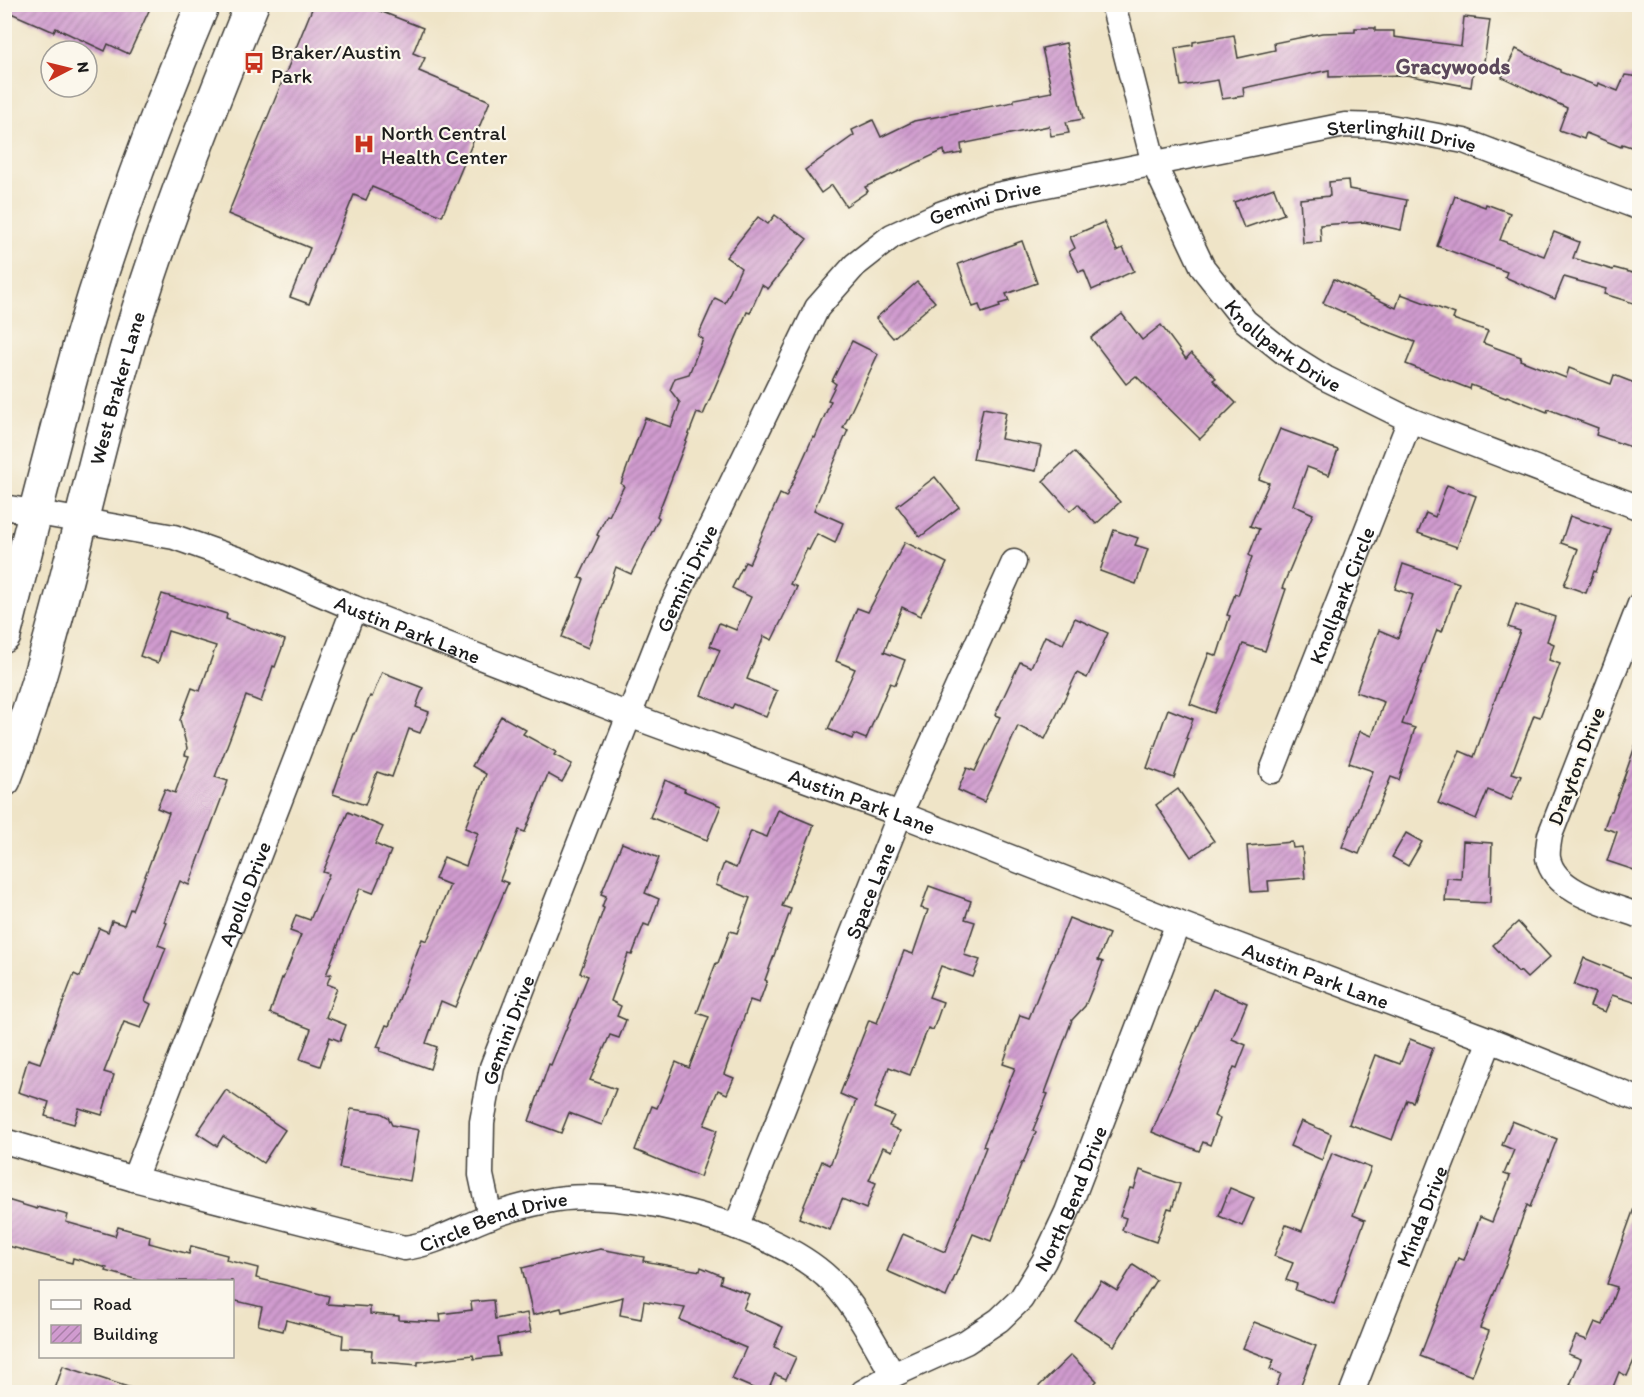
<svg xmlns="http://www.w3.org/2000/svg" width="1644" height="1397" font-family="Itim,sans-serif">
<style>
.building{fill:url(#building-hatch)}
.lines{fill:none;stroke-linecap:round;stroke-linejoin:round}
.minor-casing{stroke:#3c3a36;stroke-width:27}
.secondary-casing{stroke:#3c3a36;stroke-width:36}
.minor{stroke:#fff;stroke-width:24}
.secondary{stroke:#fff;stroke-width:33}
.labels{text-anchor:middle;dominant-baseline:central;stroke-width:4.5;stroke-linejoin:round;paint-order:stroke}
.poi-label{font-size:21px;fill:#1c1c1c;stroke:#fbf7ec;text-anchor:start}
.street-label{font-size:21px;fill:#1c1c1c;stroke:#fbf7ec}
.neighbourhood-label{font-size:22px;font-weight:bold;fill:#5b485b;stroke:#fbf7ec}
</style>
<defs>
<pattern id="building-hatch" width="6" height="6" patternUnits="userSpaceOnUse" patternTransform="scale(1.5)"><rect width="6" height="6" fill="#d09bcf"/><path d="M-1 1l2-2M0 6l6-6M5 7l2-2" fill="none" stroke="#a87ea7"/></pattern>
</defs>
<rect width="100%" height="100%" fill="#fbf7ec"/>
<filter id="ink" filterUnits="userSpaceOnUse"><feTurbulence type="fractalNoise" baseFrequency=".0167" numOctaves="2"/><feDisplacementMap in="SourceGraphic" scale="12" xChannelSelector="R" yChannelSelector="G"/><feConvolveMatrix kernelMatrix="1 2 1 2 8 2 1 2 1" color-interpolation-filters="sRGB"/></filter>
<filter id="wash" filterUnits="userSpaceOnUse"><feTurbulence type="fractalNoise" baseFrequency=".008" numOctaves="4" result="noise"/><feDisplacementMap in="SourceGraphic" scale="24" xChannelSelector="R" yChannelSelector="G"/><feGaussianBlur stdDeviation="1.35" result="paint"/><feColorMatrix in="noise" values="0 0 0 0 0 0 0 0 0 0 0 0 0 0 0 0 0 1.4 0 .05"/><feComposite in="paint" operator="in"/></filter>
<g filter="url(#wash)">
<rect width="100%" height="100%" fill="#efe4c7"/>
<g id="blocks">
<g class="building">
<polygon points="4,4 152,4 129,54 108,44 105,51 56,28 54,32 4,10"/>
<polygon points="314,4 362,4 423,28 413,53 425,58 419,71 490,101 442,216 372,187 366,200 354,195 309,304 290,297 310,248 228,214"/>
<polygon points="1464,17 1490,20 1483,68 1474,64 1471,87 1406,75 1329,77 1329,70 1243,88 1244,96 1222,99 1218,80 1181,86 1175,48 1193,45 1193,42 1234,35 1238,58 1275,50 1274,43 1322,33 1355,32 1355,28 1375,28 1375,31 1394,31 1394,37 1461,46"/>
<polygon points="1066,43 1083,119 1066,122 1069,133 1051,136 1049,126 961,144 962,153 945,156 944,150 865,187 868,191 846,206 832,185 821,193 805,170 854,135 852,130 873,120 881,137 914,121 1014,102 1014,99 1052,92 1042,48"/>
<polygon points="1516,49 1560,70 1560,72 1597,86 1598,83 1618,91 1625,75 1640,77 1640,91 1636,100 1640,101 1640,150 1622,144 1621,147 1586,133 1584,139 1559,130 1567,108 1502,77"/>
<polygon points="1348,180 1349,189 1407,200 1401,230 1364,222 1320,225 1321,242 1303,243 1300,199 1330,196 1329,182"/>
<polygon points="1274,188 1284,214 1244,228 1234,202"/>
<polygon points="1455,196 1485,207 1486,204 1510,213 1500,240 1544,256 1554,232 1579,242 1573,258 1613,270 1614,268 1640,275 1640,305 1604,294 1606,289 1564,277 1555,299 1505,277 1507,272 1437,246"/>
<polygon points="775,215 807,239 768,289 762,285 750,313 747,312 703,415 697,413 657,516 659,518 631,574 616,567 588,648 562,637 584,579 579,578 599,536 597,535 607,515 609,516 624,486 621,484 645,418 671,427 680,403 670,390 675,378 689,374 703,339 698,336 715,298 725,303 741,268 726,257 758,217 768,224"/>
<polygon points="1104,222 1117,251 1123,248 1134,271 1092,290 1084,270 1079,272 1069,252 1075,248 1070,237"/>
<polygon points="1022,241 1037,283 1006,294 1009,301 999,304 1000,307 982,313 979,305 973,307 958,264"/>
<polygon points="1334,279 1396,308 1401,294 1455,314 1453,319 1488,331 1483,343 1521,357 1520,360 1566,378 1569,368 1611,384 1614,375 1637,384 1635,390 1640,392 1640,450 1596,435 1598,428 1548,409 1547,412 1507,396 1506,398 1471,385 1470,389 1406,364 1415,342 1371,325 1323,303"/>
<polygon points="917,282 935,302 893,338 876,318"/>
<polygon points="1122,314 1142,340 1161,325 1186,359 1191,353 1216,378 1213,380 1236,403 1200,439 1136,376 1126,384 1091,338"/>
<polygon points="852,341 878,354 843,428 848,430 814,510 843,523 835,543 817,534 809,550 807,549 790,584 797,587 789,605 772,640 764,636 747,679 777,691 766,717 734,704 732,708 701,695 720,650 710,646 719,623 736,630 751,597 732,588 745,562 749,564 780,494 786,497 813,437 815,438 831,401 828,400 836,384 832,381"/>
<polygon points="983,408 1006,412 1001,439 1041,446 1036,471 973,459"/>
<polygon points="1280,429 1338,450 1329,475 1307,467 1293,505 1313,514 1282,588 1286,589 1265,651 1243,644 1214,713 1190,704 1209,653 1217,656 1230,616 1227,615 1235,594 1238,595 1252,557 1249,555 1259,529 1250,526 1269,483 1259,479"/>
<polygon points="1074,452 1120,502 1096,524 1078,504 1070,511 1043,481"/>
<polygon points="935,477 959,507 920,537 897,506"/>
<polygon points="1447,485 1476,496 1457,547 1418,533 1426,513 1435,517"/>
<polygon points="1570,516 1611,530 1596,572 1594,571 1586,593 1564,585 1578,549 1561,543"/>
<polygon points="1114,530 1138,538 1135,545 1148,549 1136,584 1100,571"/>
<polygon points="905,542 947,563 920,616 902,607 884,652 905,660 895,685 890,683 866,739 854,734 852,739 828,729 855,669 836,661 857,608 868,612"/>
<polygon points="1403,564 1459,583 1442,632 1437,630 1402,724 1415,728 1399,780 1391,777 1359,854 1342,847 1373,771 1349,763 1360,731 1372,736 1384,702 1356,692 1379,630 1398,638 1413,595 1395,589"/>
<polygon points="162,594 227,614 226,619 285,640 275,667 273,666 261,702 246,696 215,777 228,781 189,885 180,881 164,922 167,923 158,945 166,948 145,1001 151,1004 141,1028 124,1022 104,1072 114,1075 102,1115 79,1108 74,1124 45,1116 49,1102 18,1092 28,1059 40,1063 74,974 80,977 99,928 108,932 112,921 124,925 130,909 132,910 169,813 157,808 165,789 175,793 189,756 185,755 187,748 180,720 192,688 200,691 216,646 168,631 158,663 140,656"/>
<polygon points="1516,604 1555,617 1547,641 1554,644 1549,660 1560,664 1540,717 1534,715 1512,773 1521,776 1511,800 1488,790 1476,819 1438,803 1460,751 1474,757 1520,631 1508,627"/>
<polygon points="1075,618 1108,633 1087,678 1077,673 1045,739 1018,726 984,802 958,790 967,768 975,771 1000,717 995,715 1020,662 1031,667 1045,636 1063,644"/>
<polygon points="382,672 423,688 416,707 429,712 420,733 409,729 392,777 377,772 365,805 333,794 354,734 355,734 370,696 372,697"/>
<polygon points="1168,709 1193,719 1186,738 1188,739 1174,778 1147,768"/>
<polygon points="501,716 526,730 523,734 556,752 554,755 572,764 562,782 548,774 525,832 519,830 500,880 508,883 455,1007 441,1001 426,1043 437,1047 430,1069 380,1051 381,1048 377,1047 386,1025 389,1026 422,939 427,941 450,885 435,879 444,857 466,866 478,833 465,828 486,774 472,766"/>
<polygon points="1637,741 1640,741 1640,872 1607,861 1617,832 1604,828 1610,811 1612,811"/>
<polygon points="665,780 685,789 684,791 721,806 707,840 650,817"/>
<polygon points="1178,789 1214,841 1191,857 1156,805"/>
<polygon points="778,810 814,825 782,906 791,909 765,980 767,981 759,1003 750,1000 724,1074 734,1078 727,1094 718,1090 704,1125 717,1130 700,1177 635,1150 652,1106 657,1108 676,1062 689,1068 709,1017 697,1013 716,963 718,963 730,931 737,933 750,898 716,885 724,863 736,868 751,831 767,837"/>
<polygon points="348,812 383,827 375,844 391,851 373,893 360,888 326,975 331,974 327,984 337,988 326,1017 346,1025 340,1041 330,1037 320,1066 300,1059 311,1029 270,1013 282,978 283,979 301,935 290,931 296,915 310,920 329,874 323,872"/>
<polygon points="1406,833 1422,842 1408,866 1392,857"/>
<polygon points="1463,841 1492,843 1490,903 1445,901 1447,878 1461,879"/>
<polygon points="1292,842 1293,848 1302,847 1305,878 1268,881 1269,891 1251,892 1247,846"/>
<polygon points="622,843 659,858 645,893 659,899 649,926 644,924 632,955 628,954 611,1001 621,1006 617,1016 626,1020 619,1038 610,1035 590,1080 616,1089 602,1125 569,1113 561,1133 529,1121 549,1064 551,1065 588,976 580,973 604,908 602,907 606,896 601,894"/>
<polygon points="929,886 971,901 965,919 975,922 964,955 980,960 973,977 941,966 929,997 943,1002 933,1030 928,1028 910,1075 889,1067 874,1108 894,1116 889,1126 900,1131 892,1151 883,1147 869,1180 876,1183 866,1209 842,1199 830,1230 799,1218 822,1161 830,1165 856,1101 840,1094 869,1020 877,1023 904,951 913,954 928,910 921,908"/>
<polygon points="1069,918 1109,934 1098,960 1103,962 1085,1006 1072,1020 1045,1093 1048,1094 1033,1130 1036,1132 1023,1163 1022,1162 991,1241 973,1234 946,1297 887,1271 903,1234 945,1252 986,1147 983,1146 1015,1068 1003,1064 1020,1015 1029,1018"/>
<polygon points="1518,922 1550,957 1527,978 1520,971 1518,972 1493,945"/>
<polygon points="1584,958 1640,981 1640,1004 1612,995 1605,1012 1590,1006 1595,993 1574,985"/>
<polygon points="1213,989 1247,1003 1232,1039 1246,1045 1237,1068 1234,1067 1214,1116 1220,1119 1210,1145 1203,1142 1199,1151 1152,1132"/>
<polygon points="1410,1039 1433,1048 1413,1102 1407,1100 1392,1140 1349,1124 1375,1055 1400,1064"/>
<polygon points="226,1090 285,1130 263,1163 223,1136 217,1146 197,1133"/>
<polygon points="351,1109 381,1113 388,1117 392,1125 419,1130 410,1181 339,1168"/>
<polygon points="1301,1121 1331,1134 1322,1160 1290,1146"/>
<polygon points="1512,1121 1557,1139 1530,1207 1527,1205 1506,1264 1480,1328 1489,1331 1472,1376 1420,1356 1458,1258 1464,1260 1480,1217 1492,1222 1510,1176 1504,1174 1514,1150 1502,1145"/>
<polygon points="1332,1153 1371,1168 1353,1215 1365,1220 1334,1304 1295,1290 1297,1284 1286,1280 1293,1263 1274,1256 1286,1225 1302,1231"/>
<polygon points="1140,1170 1180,1184 1172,1209 1168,1208 1156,1242 1122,1230 1126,1218 1120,1216 1130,1188 1134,1189"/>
<polygon points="1230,1188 1254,1198 1242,1226 1219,1216"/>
<polygon points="4,1199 37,1209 37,1207 68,1215 66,1222 115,1236 118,1227 150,1236 149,1243 189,1254 191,1246 227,1255 226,1260 258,1268 256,1278 329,1296 327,1304 370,1307 370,1314 399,1316 399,1320 441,1322 440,1314 472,1310 471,1302 493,1300 495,1319 527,1313 531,1332 498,1338 500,1356 474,1359 473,1355 418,1362 418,1365 371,1361 372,1350 342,1348 343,1335 286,1320 283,1331 258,1325 262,1307 232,1300 232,1281 142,1281 106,1271 107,1268 73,1258 72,1263 4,1245"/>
<polygon points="1637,1200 1640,1200 1640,1347 1627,1376 1619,1372 1611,1392 1587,1392 1570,1385 1581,1359 1568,1354 1576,1336 1587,1340 1595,1322 1603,1325 1617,1287 1607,1284"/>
<polygon points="600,1249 644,1257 643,1261 700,1271 701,1267 722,1276 720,1283 749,1294 743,1309 783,1327 774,1347 796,1357 786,1379 775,1374 767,1392 762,1392 732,1379 746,1348 680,1320 685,1308 644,1301 641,1319 620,1315 623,1297 562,1312 561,1308 533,1315 522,1268"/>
<polygon points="1133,1265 1156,1280 1114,1346 1075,1321 1101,1281 1117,1291"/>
<polygon points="1254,1322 1316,1346 1298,1392 1274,1392 1281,1374 1270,1369 1274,1360 1243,1348"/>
<polygon points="1071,1355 1097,1381 1085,1392 1033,1392"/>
<polygon points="63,1366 134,1389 133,1392 54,1392"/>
</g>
</g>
</g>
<g filter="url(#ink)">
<use href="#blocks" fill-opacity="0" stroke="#3c3a36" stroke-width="1.5"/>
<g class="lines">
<defs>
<g id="minor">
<path id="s1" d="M1113 4 1154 164 1203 268 1245 321 1285 353 1325 378 1410 420 1640 508"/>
<path id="s2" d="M4 507 174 537 248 563 354 608 629 715 900 814 1178 923 1490 1040 1640 1100"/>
<path d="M1640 604 1550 835C1549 842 1547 851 1548 858 1554 893 1611 905 1640 916"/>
<path id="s3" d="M1272 771 1410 420"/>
<path id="s4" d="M4 1141 134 1179 404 1248C435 1244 460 1228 489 1217 507 1210 527 1205 546 1201 620 1184 782 1227 834 1284 858 1310 875 1344 893 1375"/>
<path id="s5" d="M134 1179 354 608"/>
<path id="s6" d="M490 1217 481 1175 482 1122 492 1067 671 608 817 308 855 265 892 236 940 214 987 197 1345 125 1385 126 1464 141 1640 208"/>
<path id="s7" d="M736 1227 900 814 1014 562"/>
<path id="s8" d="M863 1392 893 1375 966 1342 999 1320 1021 1299 1044 1261 1067 1212 1178 923"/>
<path id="s9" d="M1352 1392 1490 1040"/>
</g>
<g id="secondary">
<path d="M4 636C29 537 54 436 82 337 115 224 157 113 203 4"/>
<path id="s10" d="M4 780C55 650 80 513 118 379 153 251 202 128 252 4"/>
</g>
</defs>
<use href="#minor" class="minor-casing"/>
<use href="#secondary" class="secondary-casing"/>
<use href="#minor" class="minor"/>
<use href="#secondary" class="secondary"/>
</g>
</g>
<defs>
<symbol id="bus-bare" viewBox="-9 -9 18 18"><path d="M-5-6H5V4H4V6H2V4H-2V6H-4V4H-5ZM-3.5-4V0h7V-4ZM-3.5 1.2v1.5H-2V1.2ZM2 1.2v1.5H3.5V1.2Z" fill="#c8321e" stroke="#fbf7ec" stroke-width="2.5" paint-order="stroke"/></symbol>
<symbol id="hospital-bare" viewBox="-9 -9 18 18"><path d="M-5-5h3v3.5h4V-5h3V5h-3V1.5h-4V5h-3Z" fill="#c8321e" stroke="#fbf7ec" stroke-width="2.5" paint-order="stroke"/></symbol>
</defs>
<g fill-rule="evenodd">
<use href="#bus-bare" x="239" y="48" width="30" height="30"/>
<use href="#hospital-bare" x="349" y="129" width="30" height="30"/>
</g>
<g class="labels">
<g class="poi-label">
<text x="271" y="51">Braker/Austin<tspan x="271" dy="24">Park</tspan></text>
<text x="381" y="132">North Central<tspan x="381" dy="24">Health Center</tspan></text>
</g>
<g class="street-label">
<text stroke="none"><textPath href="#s6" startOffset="1608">Sterlinghill Drive</textPath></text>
<text stroke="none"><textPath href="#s6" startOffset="1182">Gemini Drive</textPath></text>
<text stroke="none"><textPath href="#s1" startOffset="393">Knollpark Drive</textPath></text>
<text stroke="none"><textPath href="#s10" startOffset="408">West Braker Lane</textPath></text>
<text stroke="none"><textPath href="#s6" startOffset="678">Gemini Drive</textPath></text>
<text stroke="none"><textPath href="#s3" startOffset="189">Knollpark Circle</textPath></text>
<text stroke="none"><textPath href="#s2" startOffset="424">Austin Park Lane</textPath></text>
<text transform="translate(1576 766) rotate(-69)">Drayton Drive</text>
<text stroke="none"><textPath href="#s2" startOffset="910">Austin Park Lane</textPath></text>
<text stroke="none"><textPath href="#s7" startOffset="362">Space Lane</textPath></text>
<text stroke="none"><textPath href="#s5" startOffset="306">Apollo Drive</textPath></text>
<text stroke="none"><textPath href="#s2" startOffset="1396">Austin Park Lane</textPath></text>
<text stroke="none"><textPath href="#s6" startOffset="192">Gemini Drive</textPath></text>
<text stroke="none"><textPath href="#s8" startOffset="297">North Bend Drive</textPath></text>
<text stroke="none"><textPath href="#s9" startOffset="189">Minda Drive</textPath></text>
<text stroke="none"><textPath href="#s4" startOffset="508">Circle Bend Drive</textPath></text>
</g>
<g class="neighbourhood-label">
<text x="1453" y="66">Gracywoods</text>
</g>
</g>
<rect width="1644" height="1397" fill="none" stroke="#fbf7ec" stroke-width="24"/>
<rect x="39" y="1280" width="195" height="78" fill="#fbf7ec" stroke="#a29f99" stroke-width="1.5"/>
<rect x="51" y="1300" width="30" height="9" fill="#ffffff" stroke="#a29f99" stroke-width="1.5"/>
<text x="93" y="1310" font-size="18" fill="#1c1c1c">Road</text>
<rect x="51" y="1325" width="30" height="18" fill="url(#building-hatch)" stroke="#a29f99" stroke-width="1.5"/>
<text x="93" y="1340" font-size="18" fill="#1c1c1c">Building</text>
<g transform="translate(69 69) rotate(83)"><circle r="28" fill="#fbf7ec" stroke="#a29f99" stroke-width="1.5"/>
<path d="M0-4.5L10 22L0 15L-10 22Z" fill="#c8321e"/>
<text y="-9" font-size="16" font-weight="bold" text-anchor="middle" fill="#1c1c1c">N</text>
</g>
</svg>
